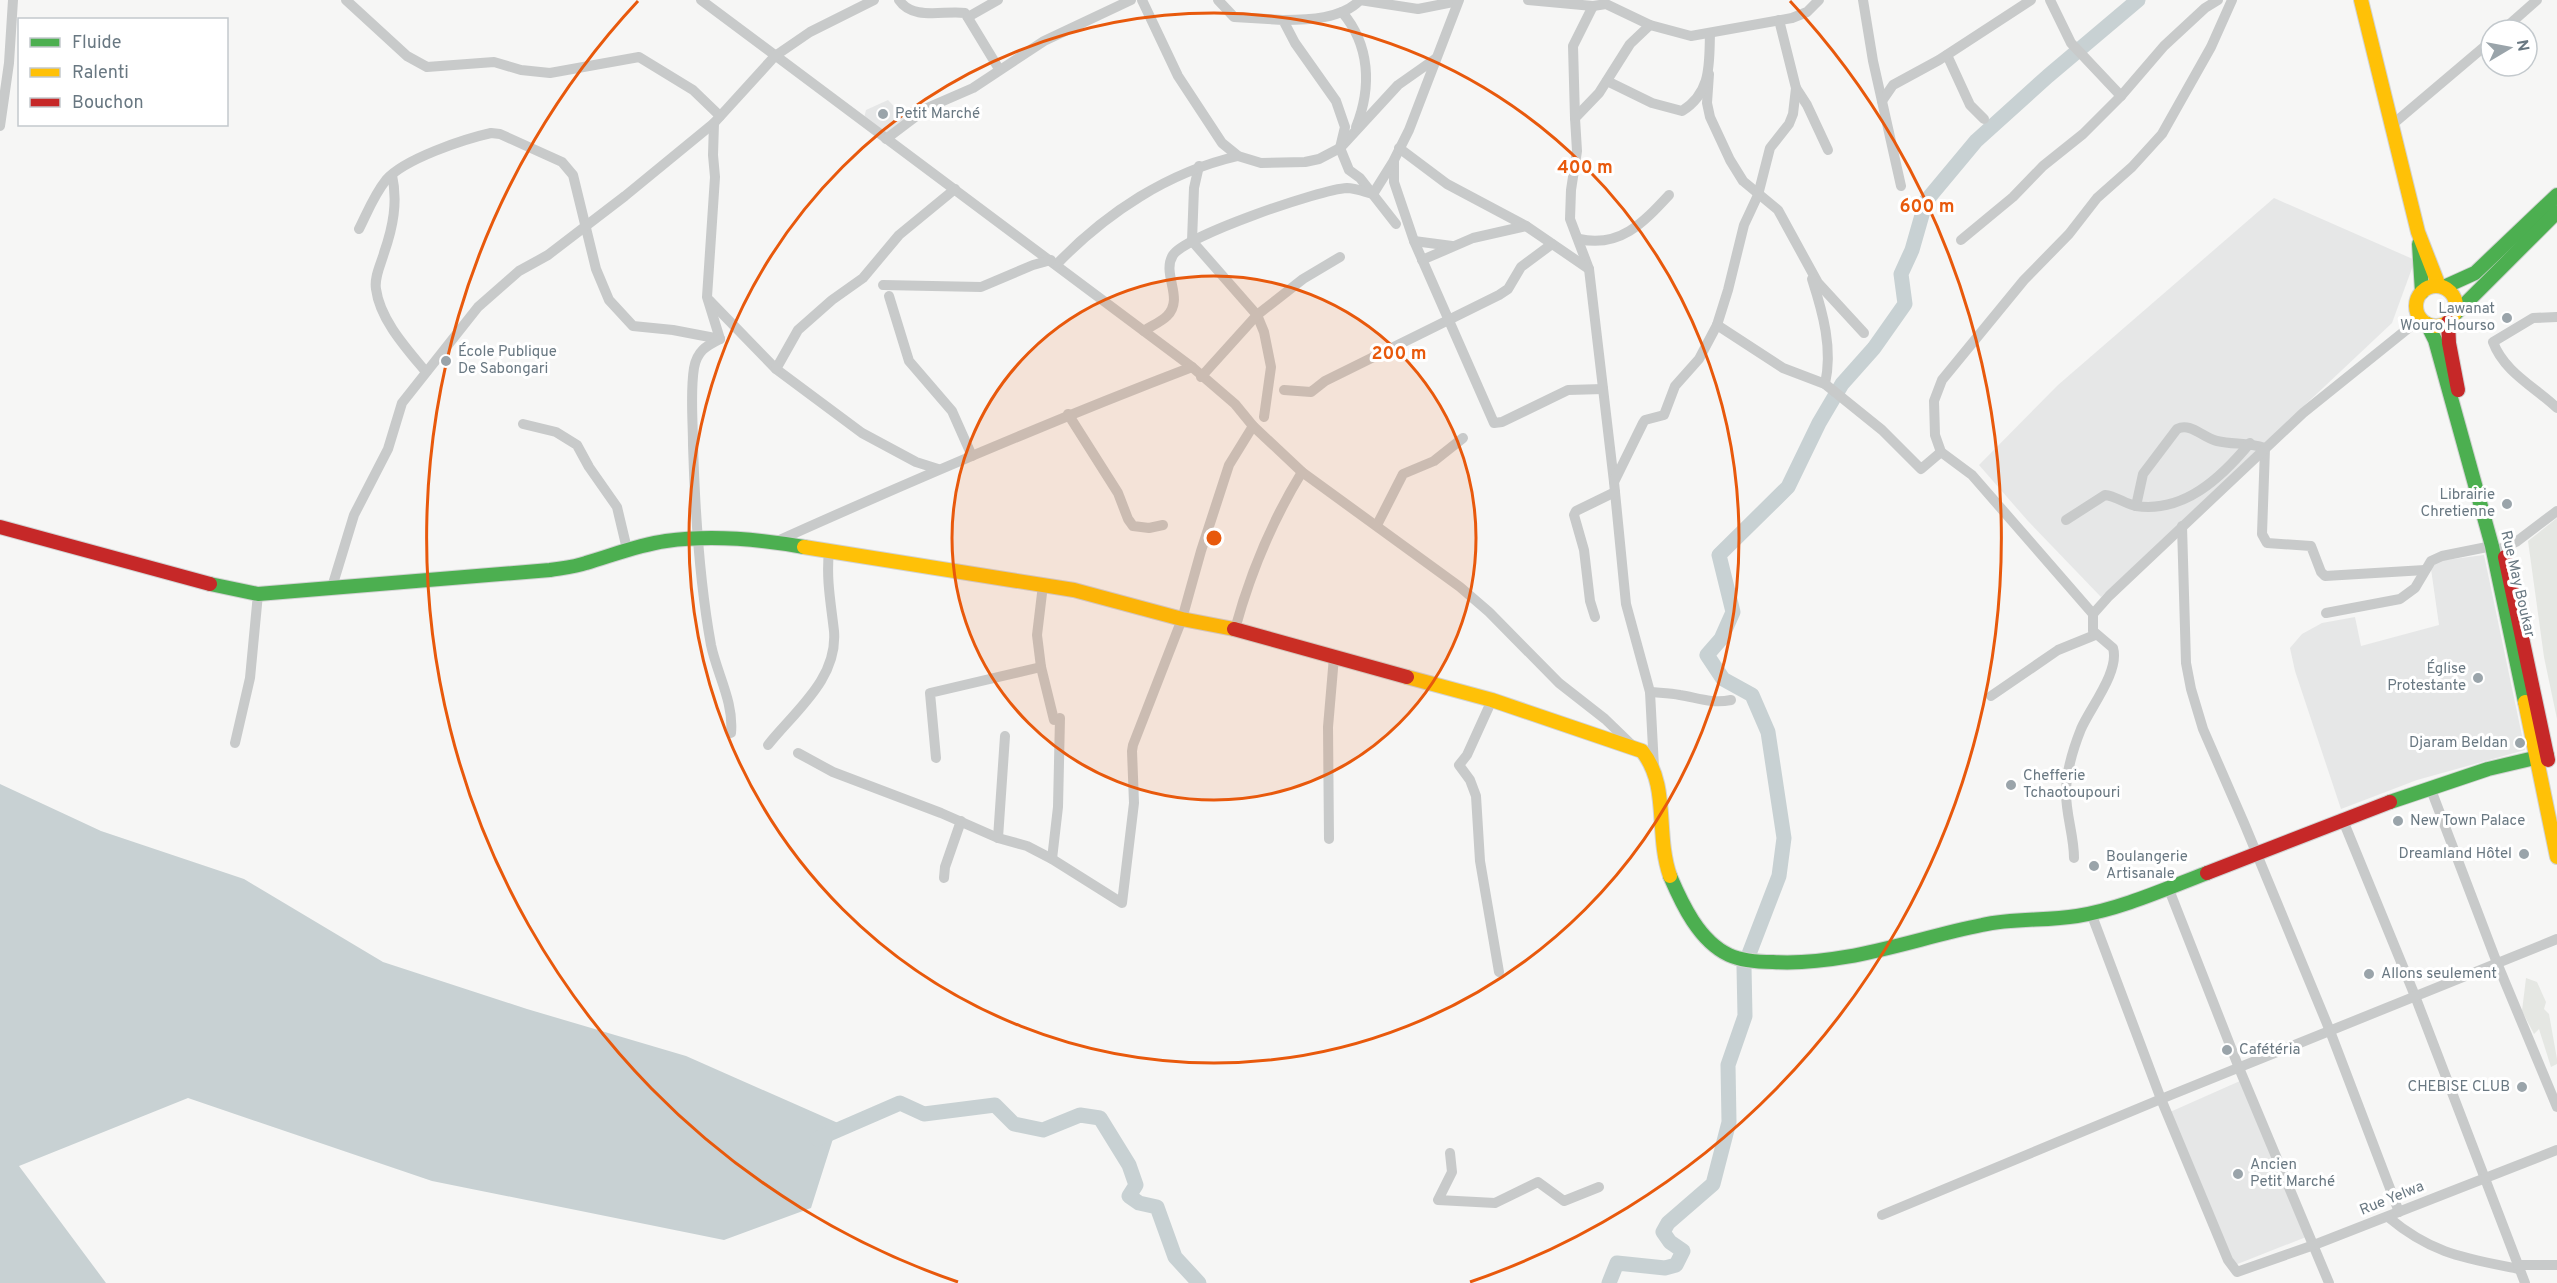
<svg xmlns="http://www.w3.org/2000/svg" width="2557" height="1283" font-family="Overpass,sans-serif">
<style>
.built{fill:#e6e7e7}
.green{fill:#e5e7e3}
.water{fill:#c8d1d3}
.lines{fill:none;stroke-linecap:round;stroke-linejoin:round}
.river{stroke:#c8d1d3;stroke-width:15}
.fast-casing{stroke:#d2d3d3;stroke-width:16}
.slow-casing{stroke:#d2d3d3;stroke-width:16}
.jam-casing{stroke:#d2d3d3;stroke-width:16}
.street{stroke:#c8caca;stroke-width:10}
.fast{stroke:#4caf50;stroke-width:14}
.slow{stroke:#ffc107;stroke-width:14}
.jam{stroke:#c62828;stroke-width:14}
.ring{fill:none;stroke:#e8590c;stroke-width:3}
.poi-dot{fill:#9aa4aa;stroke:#fff;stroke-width:2}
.labels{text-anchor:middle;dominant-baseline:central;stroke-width:6;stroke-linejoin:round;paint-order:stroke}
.poi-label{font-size:15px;fill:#697882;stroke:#fff;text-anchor:start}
.street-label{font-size:15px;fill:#697882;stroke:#fff}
.centre{fill:#e8590c;stroke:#fff;stroke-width:3}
.ring-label{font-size:18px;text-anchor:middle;font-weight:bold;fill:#e8590c;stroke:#fff;stroke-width:6;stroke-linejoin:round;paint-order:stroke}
</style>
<rect width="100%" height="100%" fill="#f6f6f5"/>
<g class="built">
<polygon points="888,100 906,119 887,136 864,118 866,110"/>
<polygon points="2274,198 2415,260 2392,323 2101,597 2028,521 1979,465 2058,385"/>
<polygon points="2484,555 2525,750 2417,780 2341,809 2295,671 2290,648 2302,634 2322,623 2355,617 2361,646 2439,625 2430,562"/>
<polygon points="2240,1081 2306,1237 2235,1265 2170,1112"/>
</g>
<g class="green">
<polygon points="2557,518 2557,719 2544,657 2528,541"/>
<polygon points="2526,978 2537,982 2546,1002 2544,1009 2549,1014 2557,1059 2557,1064 2551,1067 2539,1029 2534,1034 2522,1011"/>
</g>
<polygon class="water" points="0,784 101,831 244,879 383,962 527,1009 686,1056 838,1123 811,1208 724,1240 432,1181 188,1098 19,1166 106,1283 0,1283"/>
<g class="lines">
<g class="river">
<polyline points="817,1139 900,1103 924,1114 995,1105 1014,1124 1043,1130 1080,1115 1100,1118 1129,1165 1136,1185 1129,1196 1139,1203 1157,1207 1175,1257 1199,1283"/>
<polyline points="1609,1283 1617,1263 1665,1268 1676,1265 1683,1251 1670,1242 1663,1232 1668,1223 1713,1184 1729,1122 1728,1065 1745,1016 1744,967 1779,876 1784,838 1768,732 1752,695 1723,679 1707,655 1721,639 1733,612 1719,555 1788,487 1819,423 1842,384 1874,348 1905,304 1901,274 1912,250 1926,201 1976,141 2048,76 2138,0"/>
</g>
<defs>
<g id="fast">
<polyline points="2419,244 2422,292"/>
<polyline points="2444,287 2475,273 2557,195"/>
<polyline points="2454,315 2557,212"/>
<polyline points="2427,324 2435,340 2492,546 2525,702"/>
<path d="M210 584 258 594 550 570C562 568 575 567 586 563 613 555 638 545 666 541 711 535 759 539 804 547"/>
<polyline points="2390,802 2488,769 2547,755"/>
<path d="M1670 876C1682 904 1699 941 1729 955 1742 961 1758 962 1773 962 1846 966 1912 939 1982 925 2013 918 2046 921 2077 916 2121 909 2165 889 2207 873"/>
</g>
<g id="slow">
<polyline points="2361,0 2418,232 2439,286"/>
<circle cx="2436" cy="306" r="20"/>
<polyline points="804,547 1074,590 1182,619 1234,629"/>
<path d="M1407 677 1492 700 1642 751C1670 786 1655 833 1670 876"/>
<polyline points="2525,702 2557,857"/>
</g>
<g id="jam">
<polyline points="2448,322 2449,343 2458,390"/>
<polyline points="0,527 210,584"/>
<polyline points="2505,557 2548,760"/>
<polyline points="1234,629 1407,677"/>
<polyline points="2207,873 2390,802"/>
</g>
</defs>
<use href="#fast" class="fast-casing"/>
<use href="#slow" class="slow-casing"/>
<use href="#jam" class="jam-casing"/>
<g class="street">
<polyline points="346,0 407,56 427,67 494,62 521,70 550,73 639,57 693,90 720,116"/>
<polyline points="701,0 1192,367 1235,404 1253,426 1302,472 1460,587 1489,612 1559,683 1605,719 1633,746"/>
<path d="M899 0C913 21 944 10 965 13L999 69"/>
<polyline points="1142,0 1178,76 1222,143 1238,156 1261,163 1305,162 1319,159 1340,148 1398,85 1435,59"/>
<polyline points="1218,0 1234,17 1283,20 1295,43 1336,101 1345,127 1340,148 1349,170 1360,178 1396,224"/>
<polyline points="1360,0 1418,9 1458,1"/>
<polyline points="1459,0 1409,130 1394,160 1394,182 1414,241 1494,423 1502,422 1568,390 1603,389"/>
<polyline points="1528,0 1593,6 1606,4 1650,25 1691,36 1792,18 1807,12 1819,0"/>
<polyline points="1863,0 1873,61 1901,186"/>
<polyline points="2050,0 2071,43 2121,96"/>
<path d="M1342 12C1370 45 1372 87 1356 127"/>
<polyline points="968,17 998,0"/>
<path d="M1283 20C1308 20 1342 19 1360 0"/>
<polyline points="1650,25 1630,44 1599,93 1575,118 1577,151 1571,190 1570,219 1589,269 1614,482 1626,604 1650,692 1654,767"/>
<polyline points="2503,30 2537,0"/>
<polyline points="1947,55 1970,105 1984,119"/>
<polyline points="1709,74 1707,103 1710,117 1730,160 1743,181 1778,210 1818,283 1864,333"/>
<path d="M1607 81 1652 103 1682 111C1712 92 1709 64 1710 33"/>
<polyline points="1796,88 1807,105 1828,150"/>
<polyline points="1882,101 1893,85 1939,60 2031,0"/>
<polyline points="1575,118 1573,46 1593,6"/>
<polyline points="2393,124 2491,41"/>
<polyline points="0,126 9,63 13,0"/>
<polyline points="886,139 927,108 973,88 1044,41 1131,0"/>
<polyline points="1399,148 1447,184 1526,226 1589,269"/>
<polyline points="1199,166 1194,188 1192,241 1257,315 1264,332 1271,367 1264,417"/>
<path d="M392 175C398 202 393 227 384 253 381 264 374 277 376 289 380 320 407 349 426 372"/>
<path d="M359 229C368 211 374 195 386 180 404 159 464 139 491 133L500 134 562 162 573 175 596 269 609 300 633 326 673 330 720 339"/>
<path d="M1579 239C1620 248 1643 223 1669 195"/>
<polyline points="1961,240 2013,197 2043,166 2083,134 2121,96 2164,46 2205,8 2218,0"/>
<polyline points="1414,241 1452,246"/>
<polyline points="1422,260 1473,238 1526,226"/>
<path d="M1057 264C1106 213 1168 172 1238 156"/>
<path d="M1812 279C1823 313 1833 349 1825 384"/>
<polyline points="883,285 981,287 1033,265 1051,260"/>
<polyline points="889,296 909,361 952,411 972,456"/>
<polyline points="709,300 776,369 862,433 916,462 938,469"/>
<path d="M2557 317 2533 318 2493 342C2504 372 2535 387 2557 408"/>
<polyline points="1717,325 1783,368 1825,384 1882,430 1921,469 1941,452 1972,475 2093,614"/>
<path d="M1144 331C1151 326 1161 322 1167 316 1185 298 1161 274 1173 255 1185 236 1321 189 1347 188 1355 188 1365 192 1373 194L1393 162"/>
<polyline points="720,339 707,297 715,177 713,155 714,123 775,56 810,32 874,0"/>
<path d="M720 339C706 346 697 351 694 368 690 393 693 420 693 445 695 512 699 579 711 645 717 674 734 702 731 733"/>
<polyline points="776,369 798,330 832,300 863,278 899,235 955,189"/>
<polyline points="1201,377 1257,315 1303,279 1340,257"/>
<polyline points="1284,390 1311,392 1325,381 1499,295 1508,289 1521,267 1552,244"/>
<polyline points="1068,414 1118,493 1128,519 1133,526 1149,528 1163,525"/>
<polyline points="523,424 556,432 577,445 589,467 617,507 627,549"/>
<polyline points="1941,452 1935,435 1934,401 1942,380 2024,280 2069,234 2097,198 2132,167 2162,134 2211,47 2232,0"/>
<polyline points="1614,482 1643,423 1645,420 1664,415 1675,386 1699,359 1717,325 1728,290 1744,225 1758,195 1770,148 1789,124 1793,114 1796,88 1779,20"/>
<path d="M2136 506 2143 474 2177 429C2191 422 2203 438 2217 441 2234 445 2246 442 2265 448L2262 534 2267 543 2311 546 2321 572 2325 576 2425 570"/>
<path d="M2066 520 2105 495C2116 496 2125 504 2136 506 2184 513 2221 478 2250 443"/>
<polyline points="1377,525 1403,474 1434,461 1463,438"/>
<polyline points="2182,526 2186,663 2191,689 2203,729 2244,823 2330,1031 2399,1212"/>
<path d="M775 542C913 480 1051 421 1192 367"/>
<polyline points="2502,548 2516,542 2557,511"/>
<polyline points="1043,585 1037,635 1041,667 1054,720"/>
<polyline points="332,587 354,515 388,449 402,403 478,307 519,271 548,255 625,196 714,123"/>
<polyline points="2326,613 2400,599 2415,588 2431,561 2442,556 2492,546"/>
<polyline points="1595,617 1590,601 1584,550 1574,515 1576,511 1615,492"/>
<path d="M1235 629C1250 574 1272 521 1302 472"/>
<path d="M1650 692C1660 693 1670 693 1680 695 1698 698 1712 704 1731 700"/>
<polyline points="1991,696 2058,650 2095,635"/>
<polyline points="1492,700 1467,755 1459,765 1470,780 1476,796 1480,861 1499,972"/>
<polyline points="235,743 250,678 258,594"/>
<path d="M768 745C795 711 838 679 834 631 831 604 826 579 829 552"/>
<polyline points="798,753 833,772 941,813 998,838 1027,846 1052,859 1122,903 1134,803 1132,751 1133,745 1182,619 1201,551 1229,465 1253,426"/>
<polyline points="936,758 930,693 1041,667"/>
<polyline points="2430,787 2497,963 2557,1107"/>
<polyline points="2342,818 2415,996 2525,1283"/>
<polyline points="998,838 1005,736"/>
<polyline points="1329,839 1328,727 1334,657"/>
<path d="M2074 858C2074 836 2066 815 2066 793 2066 771 2073 749 2081 729 2090 708 2120 671 2113 648L2093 631V614L2109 596 2303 413 2421 318"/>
<polyline points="1052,859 1058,807 1060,718"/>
<polyline points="944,878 945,867 961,821"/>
<polyline points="2168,887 2239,1068 2329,1283"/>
<polyline points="2091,913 2161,1099 2228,1260 2237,1272 2314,1245 2557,1150"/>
<polyline points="1450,1153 1452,1172 1438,1200 1495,1203 1538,1182 1564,1201 1599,1187"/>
<polyline points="1882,1215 2161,1099 2557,939"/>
<path d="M2388 1217C2432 1254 2464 1258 2519 1269"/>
<polyline points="2518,1265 2557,1265"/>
</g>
<use href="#fast" class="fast"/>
<use href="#slow" class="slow"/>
<use href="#jam" class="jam"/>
</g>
<circle cx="1214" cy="538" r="262" fill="#e8590c" fill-opacity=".12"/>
<g class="ring">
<circle cx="1214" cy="538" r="262"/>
<circle cx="1214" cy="538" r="525"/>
<path d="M958 1282A787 787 0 0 1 638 1M1790 1A787 787 0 0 1 1470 1282"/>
</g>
<g class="poi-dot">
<circle cx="883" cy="114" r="6"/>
<circle cx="2507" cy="318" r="6"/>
<circle cx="446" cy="361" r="6"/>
<circle cx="2507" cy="504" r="6"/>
<circle cx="2478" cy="678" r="6"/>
<circle cx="2520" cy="743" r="6"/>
<circle cx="2011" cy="785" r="6"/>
<circle cx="2398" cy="821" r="6"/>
<circle cx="2524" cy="854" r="6"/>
<circle cx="2094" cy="866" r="6"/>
<circle cx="2369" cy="974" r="6"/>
<circle cx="2227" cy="1050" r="6"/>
<circle cx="2522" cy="1087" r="6"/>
<circle cx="2238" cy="1174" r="6"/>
</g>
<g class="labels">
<g class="poi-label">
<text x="895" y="114">Petit Marché</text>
<text x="2495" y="309" text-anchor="end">Lawanat<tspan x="2495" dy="17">Wouro Hourso</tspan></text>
<text x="458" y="352">École Publique<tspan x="458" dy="17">De Sabongari</tspan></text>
<text x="2495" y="495" text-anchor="end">Librairie<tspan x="2495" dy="17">Chretienne</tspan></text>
<text x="2466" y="669" text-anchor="end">Église<tspan x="2466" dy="17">Protestante</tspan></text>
<text x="2508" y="743" text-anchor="end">Djaram Beldan</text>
<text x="2023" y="776">Chefferie<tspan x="2023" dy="17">Tchaotoupouri</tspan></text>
<text x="2410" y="821">New Town Palace</text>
<text x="2512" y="854" text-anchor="end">Dreamland Hôtel</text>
<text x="2106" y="857">Boulangerie<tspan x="2106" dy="17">Artisanale</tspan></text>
<text x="2381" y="974">Allons seulement</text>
<text x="2239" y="1050">Cafétéria</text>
<text x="2510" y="1087" text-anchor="end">CHEBISE CLUB</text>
<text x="2250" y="1165">Ancien<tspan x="2250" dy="17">Petit Marché</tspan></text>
</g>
<g class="street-label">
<text transform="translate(2517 584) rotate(77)">Rue May Boukar</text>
<text transform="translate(2392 1199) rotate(-22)">Rue Yelwa</text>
</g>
</g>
<circle cx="1214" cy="538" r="9" class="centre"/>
<g class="ring-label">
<text x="1585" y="173">400 m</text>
<text x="1927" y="212">600 m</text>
<text x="1399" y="359">200 m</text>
</g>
<rect x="18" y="18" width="210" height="108" fill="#ffffff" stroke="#c3c9cd" stroke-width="1.5"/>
<rect x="30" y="38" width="30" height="9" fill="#4caf50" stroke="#c3c9cd" stroke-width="1.5"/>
<text x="72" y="48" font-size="18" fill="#697882">Fluide</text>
<rect x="30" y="68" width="30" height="9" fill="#ffc107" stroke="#c3c9cd" stroke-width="1.5"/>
<text x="72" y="78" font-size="18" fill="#697882">Ralenti</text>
<rect x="30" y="98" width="30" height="9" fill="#c62828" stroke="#c3c9cd" stroke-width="1.5"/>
<text x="72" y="108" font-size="18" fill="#697882">Bouchon</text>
<g transform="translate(2509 48) rotate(80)"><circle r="28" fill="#ffffff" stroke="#c3c9cd" stroke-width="1.5"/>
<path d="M0-4.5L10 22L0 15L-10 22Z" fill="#9aa4aa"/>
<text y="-9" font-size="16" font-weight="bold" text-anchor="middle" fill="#697882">N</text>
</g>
</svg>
